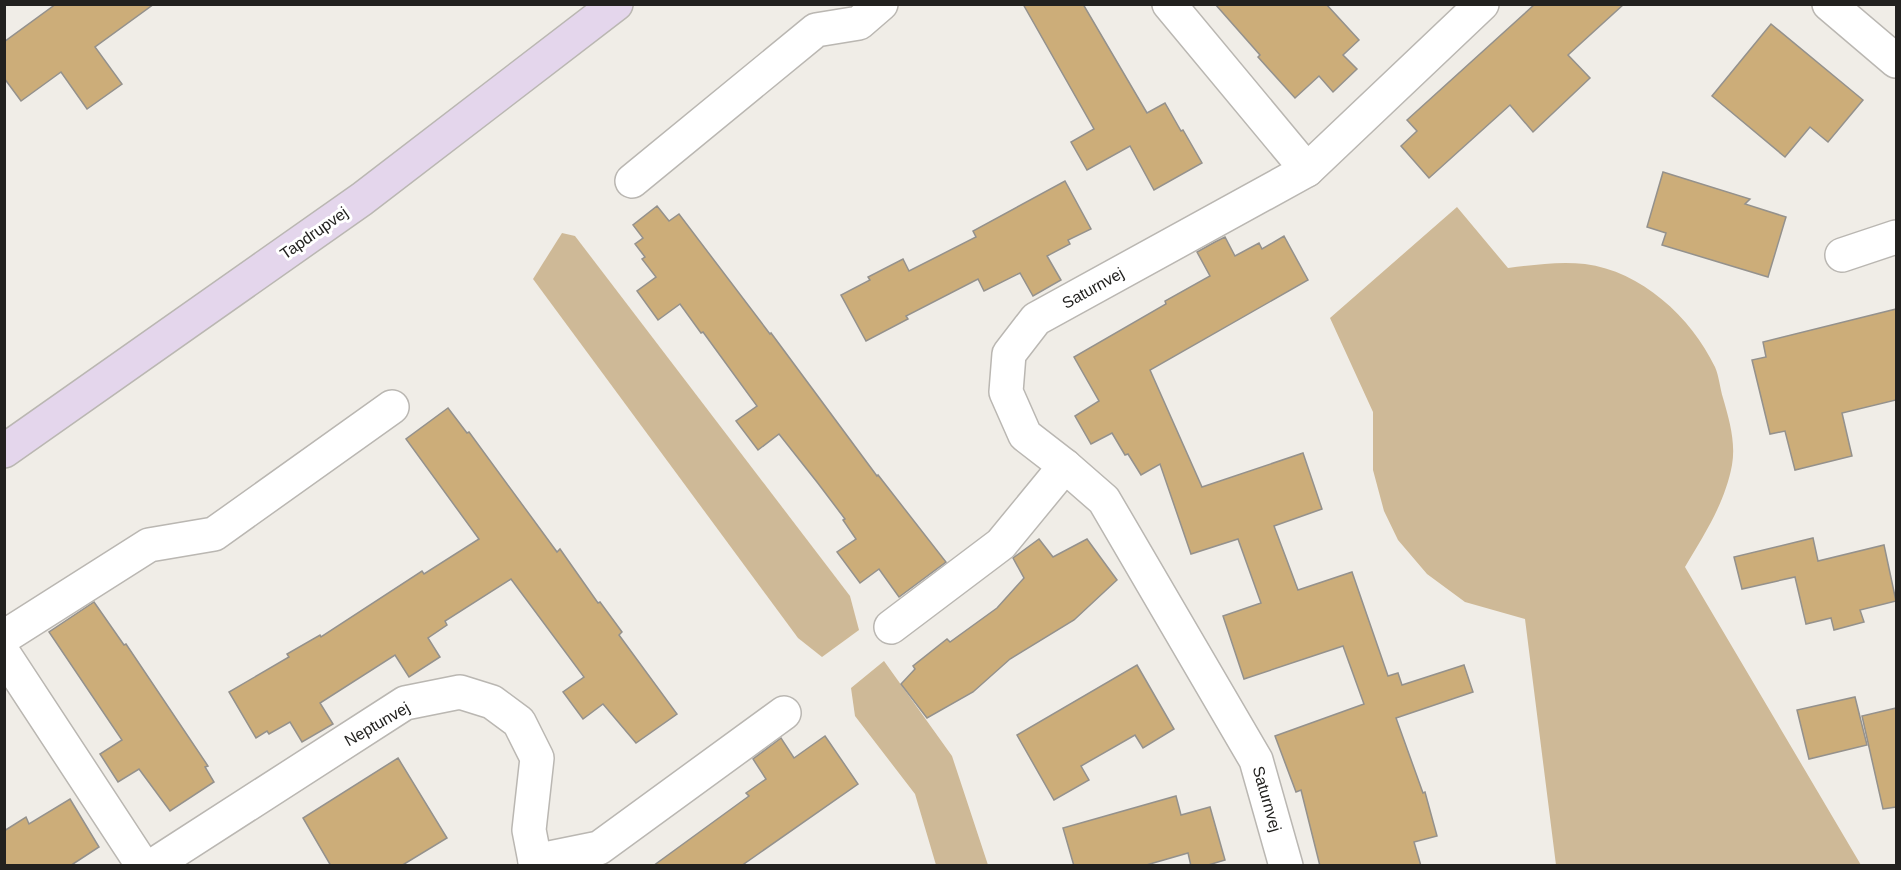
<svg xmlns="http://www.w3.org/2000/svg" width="1901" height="870" font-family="Arial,sans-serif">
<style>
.green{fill:#ceb997}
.building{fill:#ccad79;stroke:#94918c;stroke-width:1.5}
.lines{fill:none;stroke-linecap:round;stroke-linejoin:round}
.street-casing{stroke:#bab7b2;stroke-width:36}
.secondary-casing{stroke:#bab7b2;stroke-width:36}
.street{stroke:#fff;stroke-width:33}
.secondary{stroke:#e4d6ec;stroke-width:33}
.labels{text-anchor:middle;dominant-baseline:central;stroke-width:6;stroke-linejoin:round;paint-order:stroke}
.street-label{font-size:16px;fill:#22211f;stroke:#fff}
</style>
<rect width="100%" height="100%" fill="#f0ede7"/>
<g class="green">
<path d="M1457 207 1508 268C1533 265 1559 261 1585 264 1641 271 1691 317 1715 367 1719 376 1720 388 1723 398 1729 419 1736 442 1732 465 1725 503 1704 535 1685 567L1861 865H1556L1525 619 1465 602 1427 574 1398 540 1384 511 1373 470V412L1330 318Z"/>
<polygon points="562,233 575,236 850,596 859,630 822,657 798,638 533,279"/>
<polygon points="884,661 952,756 988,865 936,865 915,794 855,716 851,688"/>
</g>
<g class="building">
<polygon points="56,4 154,4 95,47 122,84 87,109 61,72 21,101 4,78 4,42"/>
<polygon points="1023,4 1083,4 1147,113 1165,103 1181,131 1183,130 1202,163 1154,190 1130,146 1087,170 1071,142 1094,129"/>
<polygon points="1215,4 1326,4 1359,40 1343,55 1357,69 1333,92 1319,76 1295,98 1258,57 1260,55"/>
<polygon points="1535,4 1624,4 1568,55 1590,78 1533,132 1510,105 1429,178 1401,146 1417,131 1407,120"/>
<polygon points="1771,24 1863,100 1828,142 1810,127 1785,157 1712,96"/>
<polygon points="1663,172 1750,199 1745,204 1786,217 1768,277 1662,245 1666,233 1647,227"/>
<polygon points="1065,181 1091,229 1068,240 1070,244 1047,256 1061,280 1033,296 1020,273 984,291 978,279 906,316 908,319 866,341 841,295 870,280 868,277 903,259 909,271 976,237 973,231"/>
<polygon points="657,206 669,221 679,214 770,334 771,333 877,476 878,475 946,562 899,597 879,569 860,583 837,552 856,539 843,520 845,519 817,482 779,434 758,450 736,421 757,406 703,332 701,333 680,304 658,320 637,291 656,277 642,259 645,257 635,244 643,238 633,225"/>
<polygon points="1284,236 1308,280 1150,370 1202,487 1303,453 1322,509 1274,526 1298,590 1352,572 1388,676 1398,673 1402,685 1464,665 1473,692 1396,718 1423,793 1425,792 1437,836 1414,842 1421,866 1320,866 1301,790 1296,792 1275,736 1364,704 1343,646 1244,679 1223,616 1261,603 1238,539 1191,554 1160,464 1141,475 1128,454 1125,455 1112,433 1091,444 1075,416 1099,401 1074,357 1166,304 1165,301 1210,276 1197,252 1215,242 1225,237 1235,256 1259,243 1262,249"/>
<polygon points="1896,309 1896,400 1842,413 1852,456 1795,470 1785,431 1770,434 1752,360 1766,357 1763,342"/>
<polygon points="448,408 467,433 469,432 557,552 560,549 598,603 600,602 622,632 619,635 677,714 636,743 603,704 583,719 563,692 584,677 511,579 445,621 447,625 428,638 440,657 409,677 395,655 320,703 333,724 302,742 290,722 269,734 267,731 256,738 229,692 289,657 287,654 320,635 321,637 422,571 424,574 479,539 406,439"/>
<polygon points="1813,538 1818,561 1884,545 1896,601 1860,610 1864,622 1834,630 1831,618 1806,624 1795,577 1742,589 1734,557"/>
<polygon points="1039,539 1053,557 1087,539 1117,580 1074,620 1010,659 973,692 927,718 901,684 915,669 913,666 947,639 950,642 997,608 1024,578 1013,558"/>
<polygon points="94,602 124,645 126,644 208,766 205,767 214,782 170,811 139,769 118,782 100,754 122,740 49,632"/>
<polygon points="1137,665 1174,729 1143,748 1135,735 1081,766 1089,780 1054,800 1017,735"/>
<polygon points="1855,697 1867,745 1809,759 1797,710"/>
<polygon points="1896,708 1896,807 1883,809 1862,716"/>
<polygon points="825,736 858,784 741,866 653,866 749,796 746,793 766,779 753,759 781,738 794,758"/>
<polygon points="398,758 447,838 401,866 331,866 303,818"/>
<polygon points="1176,796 1181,815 1210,807 1225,860 1205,866 1191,866 1188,853 1143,866 1074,866 1063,828"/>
<polygon points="70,799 99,847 70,866 4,866 4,831 26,817 29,824"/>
</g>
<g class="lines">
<defs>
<g id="street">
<polyline points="1169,4 1307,170"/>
<polyline points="1829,4 1896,61"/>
<polyline points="632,181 816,30 859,23 881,4"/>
<polyline points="1842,255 1896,237"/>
<polyline points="891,627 1001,544 1065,466"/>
<polyline points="4,637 149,545 214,534 392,407"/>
<polyline points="4,654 143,866"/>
<polyline points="535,861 599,848 784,713"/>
<polyline points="152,866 405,703 460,692 492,702 519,722 537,758 529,830 535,861 538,866"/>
<polyline points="1286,866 1256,760 1104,500 1065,466 1025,435 1006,392 1009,354 1036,319 1307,170 1482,4"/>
</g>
<polyline id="secondary" points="4,451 362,199 616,4"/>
</defs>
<use href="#street" class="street-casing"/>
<use href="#secondary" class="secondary-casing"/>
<use href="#street" class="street"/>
<use href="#secondary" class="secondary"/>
</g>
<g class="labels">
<g class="street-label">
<text transform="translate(314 233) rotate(-35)">Tapdrupvej</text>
<text transform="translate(1093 288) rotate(-29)">Saturnvej</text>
<text transform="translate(377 724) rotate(-30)">Neptunvej</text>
<text transform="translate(1267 799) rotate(74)">Saturnvej</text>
</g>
</g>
<rect width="1901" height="870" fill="none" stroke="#22211f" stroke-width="12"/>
</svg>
